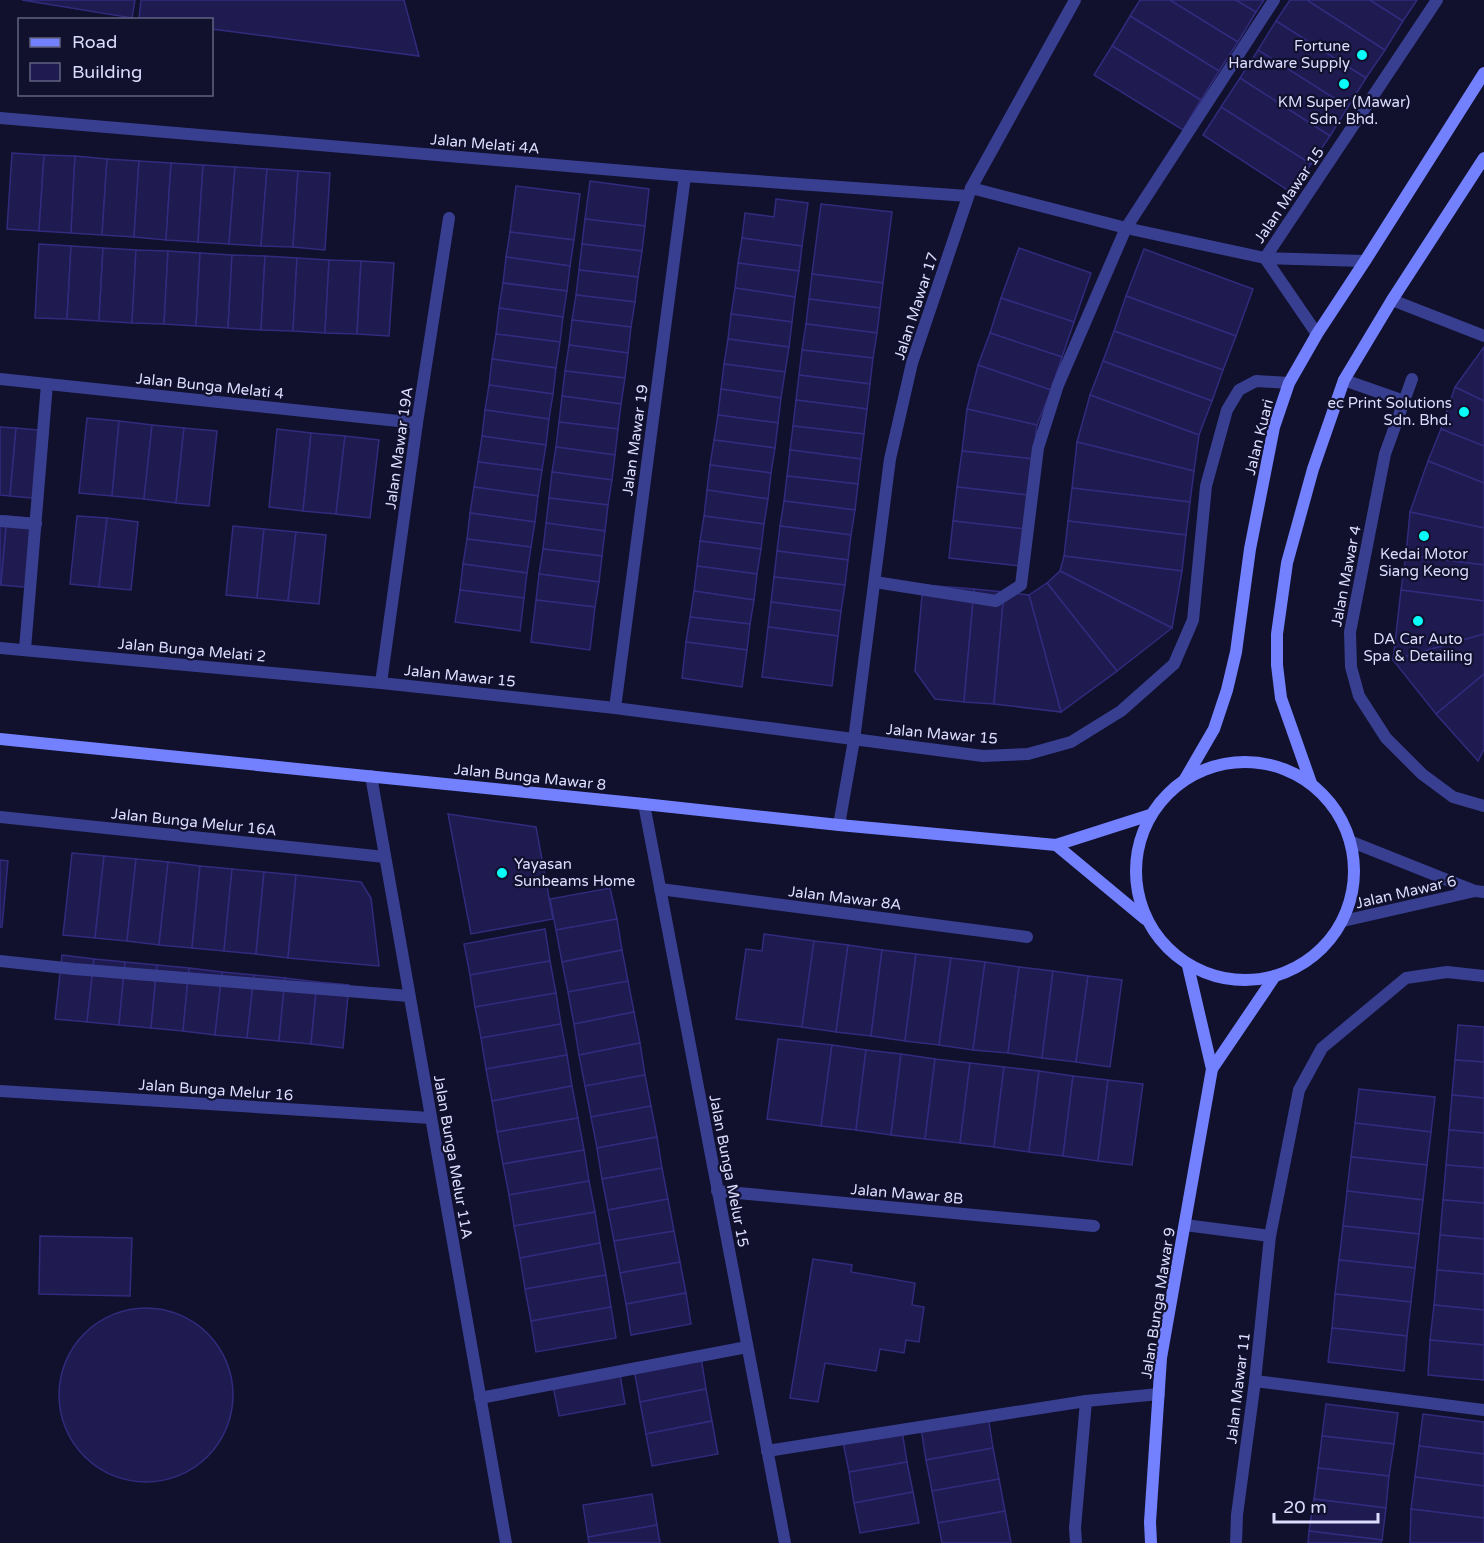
<svg xmlns="http://www.w3.org/2000/svg" width="1484" height="1543" font-family="'Varela Round',sans-serif">
<style>
.building{fill:#1f1a50;stroke:#312b7d;stroke-width:1.5}
.lines{fill:none;stroke-linecap:round;stroke-linejoin:round}
.lane{stroke:#383f90;stroke-width:12}
.street{stroke:#383f90;stroke-width:12}
.secondary{stroke:#7381ff;stroke-width:12}
.poi-dot{fill:#08fff9;stroke:#11102d;stroke-width:2}
.labels{text-anchor:middle;dominant-baseline:central;stroke-width:4.5;stroke-linejoin:round;paint-order:stroke}
.poi-label{font-size:15px;fill:#dcdcff;stroke:#11102d}
.street-label{font-size:15px;fill:#dcdcff;stroke:#11102d}
</style>
<rect width="100%" height="100%" fill="#11102d"/>
<g class="building">
<polygon points="22,0 135,0 132,18"/>
<polygon points="141,0 404,0 419,56 212,29 212,20 139,19"/>
<polygon points="1140,0 1170,0 1238,42 1219,71 1130,16"/>
<polygon points="1170,0 1236,0 1256,12 1238,42"/>
<polygon points="1236,0 1264,0 1256,12"/>
<polygon points="1290,0 1307,0 1385,50 1366,78 1276,21"/>
<polygon points="1307,0 1370,0 1403,21 1385,50"/>
<polygon points="1370,0 1417,0 1403,21"/>
<polygon points="1130,16 1219,71 1201,100 1112,46"/>
<polygon points="1276,21 1366,78 1348,107 1258,50"/>
<polygon points="1112,46 1201,100 1183,130 1094,75"/>
<polygon points="1258,50 1348,107 1330,136 1240,78"/>
<polygon points="1240,78 1330,136 1311,164 1221,107"/>
<polygon points="1221,107 1311,164 1292,193 1203,135"/>
<polygon points="12,153 44,155 39,231 7,229"/>
<polygon points="44,155 75,156 71,233 39,231"/>
<polygon points="75,156 107,159 102,235 71,233"/>
<polygon points="107,159 139,161 134,237 102,235"/>
<polygon points="139,161 171,163 166,240 134,237"/>
<polygon points="171,163 203,165 198,242 166,240"/>
<polygon points="203,165 235,167 229,244 198,242"/>
<polygon points="235,167 267,169 261,246 229,244"/>
<polygon points="267,169 298,171 293,247 261,246"/>
<polygon points="298,171 330,173 325,250 293,247"/>
<polygon points="590,181 649,189 645,226 585,219"/>
<polygon points="516,186 580,194 574,240 510,232"/>
<polygon points="776,199 808,203 802,246 742,238 745,213 774,217"/>
<polygon points="821,204 892,212 883,283 812,274"/>
<polygon points="585,219 645,226 642,251 582,244"/>
<polygon points="510,232 574,240 570,266 506,257"/>
<polygon points="742,238 802,246 799,271 738,263"/>
<polygon points="39,244 71,246 67,319 35,318"/>
<polygon points="582,244 642,251 638,277 579,270"/>
<polygon points="71,246 103,248 99,321 67,319"/>
<polygon points="103,248 136,250 132,323 99,321"/>
<polygon points="1019,248 1091,273 1074,322 1001,298"/>
<polygon points="1144,249 1253,289 1236,336 1126,296"/>
<polygon points="136,250 168,251 164,324 132,323"/>
<polygon points="168,251 200,253 196,326 164,324"/>
<polygon points="200,253 232,255 228,328 196,326"/>
<polygon points="232,255 265,256 261,330 228,328"/>
<polygon points="265,256 297,258 293,331 261,330"/>
<polygon points="506,257 570,266 567,291 503,283"/>
<polygon points="297,258 329,260 325,333 293,331"/>
<polygon points="329,260 361,261 357,334 325,333"/>
<polygon points="361,261 394,263 389,336 357,334"/>
<polygon points="738,263 799,271 795,297 735,288"/>
<polygon points="579,270 638,277 635,302 576,295"/>
<polygon points="812,274 883,283 880,308 809,299"/>
<polygon points="503,283 567,291 563,317 499,308"/>
<polygon points="735,288 795,297 792,322 731,314"/>
<polygon points="576,295 635,302 631,327 572,320"/>
<polygon points="1126,296 1236,336 1223,370 1114,331"/>
<polygon points="1001,298 1074,322 1062,357 990,333"/>
<polygon points="809,299 880,308 877,333 806,324"/>
<polygon points="499,308 563,317 560,342 496,334"/>
<polygon points="731,314 792,322 789,347 728,339"/>
<polygon points="572,320 631,327 628,353 569,345"/>
<polygon points="806,324 877,333 873,358 802,350"/>
<polygon points="1114,331 1223,370 1212,401 1103,361"/>
<polygon points="990,333 1062,357 1051,390 978,365"/>
<polygon points="496,334 560,342 556,368 492,359"/>
<polygon points="728,339 789,347 785,372 724,364"/>
<polygon points="569,345 628,353 625,378 565,371"/>
<polygon points="1484,347 1484,401 1455,387"/>
<polygon points="802,350 873,358 870,384 799,375"/>
<polygon points="492,359 556,368 553,394 489,385"/>
<polygon points="1103,361 1212,401 1199,435 1090,395"/>
<polygon points="724,364 785,372 781,398 721,389"/>
<polygon points="978,365 1051,390 1037,425 967,409"/>
<polygon points="565,371 625,378 621,404 562,396"/>
<polygon points="799,375 870,384 867,409 796,400"/>
<polygon points="489,385 553,394 549,419 485,410"/>
<polygon points="1455,387 1484,401 1484,446 1441,429"/>
<polygon points="721,389 781,398 778,423 718,415"/>
<polygon points="1090,395 1199,435 1194,471 1077,442"/>
<polygon points="562,396 621,404 618,429 559,422"/>
<polygon points="796,400 867,409 864,434 793,426"/>
<polygon points="967,409 1037,425 1033,459 962,451"/>
<polygon points="485,410 549,419 546,445 482,436"/>
<polygon points="718,415 778,423 775,448 714,440"/>
<polygon points="87,418 119,421 112,496 79,493"/>
<polygon points="119,421 152,425 144,499 112,496"/>
<polygon points="559,422 618,429 615,455 556,447"/>
<polygon points="152,425 184,428 176,503 144,499"/>
<polygon points="793,426 864,434 861,459 790,450"/>
<polygon points="0,427 16,428 10,496 0,495"/>
<polygon points="16,428 48,431 42,499 10,496"/>
<polygon points="184,428 217,431 209,506 176,503"/>
<polygon points="277,429 311,433 303,511 269,507"/>
<polygon points="1441,429 1484,446 1484,483 1428,461"/>
<polygon points="311,433 345,436 336,514 303,511"/>
<polygon points="345,436 379,440 370,518 336,514"/>
<polygon points="482,436 546,445 542,470 478,462"/>
<polygon points="714,440 775,448 771,473 710,465"/>
<polygon points="1077,442 1194,471 1190,502 1072,488"/>
<polygon points="556,447 615,455 612,480 552,472"/>
<polygon points="790,450 861,459 858,484 787,476"/>
<polygon points="962,451 1033,459 1028,495 957,487"/>
<polygon points="1428,461 1484,483 1484,528 1410,512"/>
<polygon points="478,462 542,470 538,496 474,487"/>
<polygon points="710,465 771,473 768,499 707,490"/>
<polygon points="552,472 612,480 608,505 549,498"/>
<polygon points="787,476 858,484 855,510 784,501"/>
<polygon points="474,487 538,496 535,522 470,513"/>
<polygon points="957,487 1028,495 1024,529 953,521"/>
<polygon points="1072,488 1190,502 1186,535 1068,521"/>
<polygon points="707,490 768,499 764,524 704,516"/>
<polygon points="549,498 608,505 605,531 546,523"/>
<polygon points="784,501 855,510 851,535 780,526"/>
<polygon points="1410,512 1484,528 1484,565 1406,555"/>
<polygon points="470,513 535,522 531,547 467,539"/>
<polygon points="0,516 7,516 1,585 0,585"/>
<polygon points="7,516 39,519 34,588 1,585"/>
<polygon points="77,516 107,518 99,587 70,584"/>
<polygon points="704,516 764,524 761,549 700,541"/>
<polygon points="107,518 138,522 131,590 99,587"/>
<polygon points="953,521 1024,529 1020,566 949,558"/>
<polygon points="1068,521 1186,535 1182,571 1064,556"/>
<polygon points="546,523 605,531 602,556 543,549"/>
<polygon points="233,526 264,529 257,598 226,595"/>
<polygon points="780,526 851,535 848,560 777,551"/>
<polygon points="264,529 296,532 288,601 257,598"/>
<polygon points="296,532 326,535 319,604 288,601"/>
<polygon points="467,539 531,547 527,573 463,564"/>
<polygon points="700,541 761,549 757,574 697,566"/>
<polygon points="543,549 602,556 599,582 539,574"/>
<polygon points="777,551 848,560 845,585 774,577"/>
<polygon points="1406,555 1484,565 1484,601 1401,590"/>
<polygon points="1064,556 1182,571 1172,628 1060,571"/>
<polygon points="463,564 527,573 524,598 460,590"/>
<polygon points="697,566 757,574 754,600 694,591"/>
<polygon points="1060,571 1172,628 1117,671 1047,583"/>
<polygon points="539,574 599,582 595,607 536,600"/>
<polygon points="774,577 845,585 841,611 771,602"/>
<polygon points="1047,583 1117,671 1061,712 1029,595"/>
<polygon points="923,585 974,589 964,702 935,699 915,671"/>
<polygon points="974,589 1004,592 994,704 964,702"/>
<polygon points="460,590 524,598 520,631 455,622"/>
<polygon points="1401,590 1484,601 1484,634 1393,660"/>
<polygon points="694,591 754,600 750,624 690,617"/>
<polygon points="1004,592 1029,595 1061,712 994,704"/>
<polygon points="536,600 595,607 590,650 531,642"/>
<polygon points="771,602 841,611 838,636 768,627"/>
<polygon points="690,617 750,624 747,650 686,642"/>
<polygon points="768,627 838,636 832,686 762,677"/>
<polygon points="1484,634 1484,674 1436,714 1393,660"/>
<polygon points="686,642 747,650 742,687 682,678"/>
<polygon points="1484,674 1484,749 1478,761 1436,714"/>
<polygon points="448,814 536,827 553,919 471,934"/>
<polygon points="72,853 104,856 95,938 63,935"/>
<polygon points="104,856 136,859 127,941 95,938"/>
<polygon points="136,859 168,862 159,945 127,941"/>
<polygon points="0,860 8,861 2,927 0,927"/>
<polygon points="168,862 200,866 192,948 159,945"/>
<polygon points="200,866 232,869 224,951 192,948"/>
<polygon points="232,869 264,872 256,954 224,951"/>
<polygon points="264,872 296,875 288,958 256,954"/>
<polygon points="296,875 361,882 371,898 379,966 288,958"/>
<polygon points="610,888 617,919 556,930 550,899"/>
<polygon points="617,919 622,950 562,962 556,930"/>
<polygon points="545,929 550,961 470,975 464,944"/>
<polygon points="764,934 814,941 802,1027 736,1019 746,949 762,951"/>
<polygon points="814,941 848,945 836,1032 802,1027"/>
<polygon points="848,945 882,950 871,1036 836,1032"/>
<polygon points="622,950 628,981 568,992 562,962"/>
<polygon points="882,950 916,954 905,1041 871,1036"/>
<polygon points="916,954 951,958 939,1045 905,1041"/>
<polygon points="62,955 94,959 87,1022 55,1019"/>
<polygon points="951,958 985,962 973,1050 939,1045"/>
<polygon points="94,959 125,962 119,1025 87,1022"/>
<polygon points="550,961 556,993 475,1007 470,975"/>
<polygon points="125,962 157,965 151,1028 119,1025"/>
<polygon points="985,962 1019,967 1008,1053 973,1050"/>
<polygon points="157,965 189,968 183,1031 151,1028"/>
<polygon points="1019,967 1053,971 1042,1058 1008,1053"/>
<polygon points="189,968 222,972 215,1035 183,1031"/>
<polygon points="1053,971 1088,976 1076,1062 1042,1058"/>
<polygon points="222,972 254,975 247,1038 215,1035"/>
<polygon points="254,975 285,978 279,1041 247,1038"/>
<polygon points="1088,976 1122,980 1110,1067 1076,1062"/>
<polygon points="285,978 317,982 311,1044 279,1041"/>
<polygon points="628,981 634,1012 574,1024 568,992"/>
<polygon points="317,982 349,985 343,1048 311,1044"/>
<polygon points="556,993 561,1024 481,1038 475,1007"/>
<polygon points="634,1012 640,1043 579,1055 574,1024"/>
<polygon points="561,1024 567,1055 486,1069 481,1038"/>
<polygon points="1458,1025 1484,1027 1484,1062 1455,1060"/>
<polygon points="778,1039 832,1045 821,1126 767,1119"/>
<polygon points="640,1043 645,1075 585,1086 579,1055"/>
<polygon points="832,1045 866,1050 856,1130 821,1126"/>
<polygon points="866,1050 901,1054 891,1135 856,1130"/>
<polygon points="901,1054 935,1059 925,1139 891,1135"/>
<polygon points="567,1055 572,1086 492,1101 486,1069"/>
<polygon points="935,1059 970,1063 960,1143 925,1139"/>
<polygon points="1455,1060 1484,1062 1484,1098 1452,1095"/>
<polygon points="970,1063 1004,1067 994,1147 960,1143"/>
<polygon points="1004,1067 1039,1071 1029,1152 994,1147"/>
<polygon points="1039,1071 1073,1076 1063,1156 1029,1152"/>
<polygon points="645,1075 651,1106 591,1117 585,1086"/>
<polygon points="1073,1076 1108,1080 1098,1161 1063,1156"/>
<polygon points="1108,1080 1143,1084 1132,1165 1098,1161"/>
<polygon points="572,1086 578,1118 497,1132 492,1101"/>
<polygon points="1359,1089 1435,1097 1431,1132 1355,1123"/>
<polygon points="1452,1095 1484,1098 1484,1133 1449,1130"/>
<polygon points="651,1106 657,1137 597,1148 591,1117"/>
<polygon points="578,1118 584,1150 503,1164 497,1132"/>
<polygon points="1355,1123 1431,1132 1427,1165 1351,1157"/>
<polygon points="1449,1130 1484,1133 1484,1168 1446,1165"/>
<polygon points="657,1137 662,1168 602,1179 597,1148"/>
<polygon points="584,1150 589,1181 509,1195 503,1164"/>
<polygon points="1351,1157 1427,1165 1423,1200 1347,1191"/>
<polygon points="1446,1165 1484,1168 1484,1203 1443,1200"/>
<polygon points="662,1168 668,1199 608,1210 602,1179"/>
<polygon points="589,1181 595,1212 514,1226 509,1195"/>
<polygon points="1347,1191 1423,1200 1419,1234 1343,1226"/>
<polygon points="668,1199 674,1231 614,1241 608,1210"/>
<polygon points="1443,1200 1484,1203 1484,1239 1440,1235"/>
<polygon points="595,1212 600,1243 520,1258 514,1226"/>
<polygon points="1343,1226 1419,1234 1415,1268 1339,1260"/>
<polygon points="674,1231 680,1262 620,1273 614,1241"/>
<polygon points="1440,1235 1484,1239 1484,1274 1437,1270"/>
<polygon points="40,1236 132,1238 130,1296 39,1294"/>
<polygon points="600,1243 606,1275 525,1289 520,1258"/>
<polygon points="813,1259 852,1265 851,1272 915,1283 912,1305 924,1307 919,1342 906,1340 904,1353 880,1349 876,1371 825,1363 818,1402 790,1398"/>
<polygon points="1339,1260 1415,1268 1411,1302 1335,1294"/>
<polygon points="680,1262 686,1293 626,1304 620,1273"/>
<polygon points="1437,1270 1484,1274 1484,1310 1434,1305"/>
<polygon points="606,1275 611,1307 531,1321 525,1289"/>
<polygon points="686,1293 691,1324 631,1335 626,1304"/>
<polygon points="1335,1294 1411,1302 1407,1336 1332,1328"/>
<polygon points="1434,1305 1484,1310 1484,1345 1430,1340"/>
<polygon points="611,1307 616,1338 536,1352 531,1321"/>
<circle cx="146" cy="1395" r="87"/>
<polygon points="1332,1328 1407,1336 1404,1371 1328,1362"/>
<polygon points="1430,1340 1484,1345 1484,1380 1428,1375"/>
<polygon points="701,1357 706,1389 640,1402 634,1369"/>
<polygon points="620,1375 625,1404 559,1416 553,1386"/>
<polygon points="706,1389 712,1421 646,1434 640,1402"/>
<polygon points="1326,1404 1398,1413 1394,1444 1322,1436"/>
<polygon points="1423,1414 1484,1422 1484,1454 1419,1446"/>
<polygon points="988,1416 993,1448 926,1460 921,1428"/>
<polygon points="712,1421 718,1454 652,1466 646,1434"/>
<polygon points="902,1431 907,1462 849,1472 843,1442"/>
<polygon points="1322,1436 1394,1444 1389,1476 1318,1468"/>
<polygon points="1419,1446 1484,1454 1484,1486 1415,1477"/>
<polygon points="993,1448 999,1479 932,1491 926,1460"/>
<polygon points="907,1462 913,1492 854,1503 849,1472"/>
<polygon points="1318,1468 1389,1476 1386,1508 1314,1499"/>
<polygon points="1415,1477 1484,1486 1484,1518 1411,1509"/>
<polygon points="999,1479 1005,1511 938,1523 932,1491"/>
<polygon points="913,1492 919,1523 860,1533 854,1503"/>
<polygon points="652,1494 657,1525 588,1537 583,1505"/>
<polygon points="1314,1499 1386,1508 1382,1540 1309,1531"/>
<polygon points="1411,1509 1484,1518 1484,1543 1410,1543"/>
<polygon points="1005,1511 1011,1543 942,1543 938,1523"/>
<polygon points="657,1525 660,1543 589,1543 588,1537"/>
<polygon points="1309,1531 1382,1540 1381,1543 1308,1543"/>
</g>
<g class="lines">
<g class="lane">
<polyline points="1392,300 1484,336"/>
<polyline points="0,521 36,524"/>
<polyline points="875,582 996,601 1021,585 1038,448 1058,385 1126,228"/>
<polyline points="25,649 47,384"/>
<polyline points="0,961 74,969 409,996"/>
<polyline points="1255,1381 1484,1410"/>
<polyline points="480,1398 747,1347"/>
<polyline points="767,1451 1086,1401"/>
</g>
<g class="street">
<polyline points="0,118 685,176 968,196"/>
<polyline points="971,188 1126,228 1265,258 1365,261"/>
<polyline points="1126,228 1274,0"/>
<polyline points="1265,258 1437,0"/>
<polyline points="1265,258 1317,334"/>
<polyline points="0,379 417,423"/>
<polyline points="1412,379 1385,454 1350,632 1351,667 1359,696 1386,738 1422,774 1453,797 1484,806"/>
<polyline points="1344,380 1404,401"/>
<polyline points="0,648 381,683 615,708 983,756 1028,754 1071,742 1121,711 1174,664 1193,620 1206,486 1227,410 1239,390 1256,381 1289,383"/>
<polyline points="381,683 417,423 449,218"/>
<polyline points="615,708 685,176"/>
<polyline points="371,776 506,1543"/>
<polyline points="644,804 785,1543"/>
<polyline points="0,817 385,857"/>
<polyline points="839,825 854,740 890,459 912,363 971,188 1075,0"/>
<polyline points="1352,842 1475,891 1484,892"/>
<polyline points="660,889 1027,937"/>
<polyline points="1343,921 1475,891"/>
<polyline points="0,1091 431,1118"/>
<polyline points="717,1191 1094,1226"/>
<polyline points="1185,1225 1270,1236"/>
<polyline points="1076,1543 1075,1528 1086,1401 1159,1394"/>
<polyline points="1236,1543 1237,1515 1255,1381 1270,1236 1299,1090 1322,1048 1406,978 1447,972 1484,976"/>
</g>
<g class="secondary">
<polyline points="0,739 644,804 839,825 1056,845 1150,815"/>
<circle cx="1245" cy="871" r="109"/>
<polyline points="1185,779 1214,729 1227,690 1236,652 1250,549 1274,427 1289,383 1317,334 1365,261 1484,73"/>
<polyline points="1311,783 1281,698 1277,665 1277,634 1287,563 1313,469 1344,380 1392,300 1484,158"/>
<polyline points="1056,845 1145,919"/>
<polyline points="1212,1069 1275,976"/>
<polyline points="1151,1543 1150,1522 1161,1358 1212,1069 1188,966"/>
</g>
</g>
<g class="poi-dot">
<circle cx="1362" cy="55" r="6"/>
<circle cx="1344" cy="84" r="6"/>
<circle cx="1464" cy="412" r="6"/>
<circle cx="1424" cy="536" r="6"/>
<circle cx="1418" cy="621" r="6"/>
<circle cx="502" cy="873" r="6"/>
</g>
<g class="labels">
<g class="poi-label">
<text x="1350" y="46" text-anchor="end">Fortune<tspan x="1350" dy="17">Hardware Supply</tspan></text>
<text x="1344" y="102">KM Super (Mawar)<tspan x="1344" dy="17">Sdn. Bhd.</tspan></text>
<text x="1452" y="403" text-anchor="end">ec Print Solutions<tspan x="1452" dy="17">Sdn. Bhd.</tspan></text>
<text x="1424" y="554">Kedai Motor<tspan x="1424" dy="17">Siang Keong</tspan></text>
<text x="1418" y="639">DA Car Auto<tspan x="1418" dy="17">Spa &amp; Detailing</tspan></text>
<text x="514" y="864" text-anchor="start">Yayasan<tspan x="514" dy="17">Sunbeams Home</tspan></text>
</g>
<g class="street-label">
<text transform="translate(485 144) rotate(5)">Jalan Melati 4A</text>
<text transform="translate(1289 195) rotate(-56)">Jalan Mawar 15</text>
<text transform="translate(916 306) rotate(-72)">Jalan Mawar 17</text>
<text transform="translate(210 386) rotate(6)">Jalan Bunga Melati 4</text>
<text transform="translate(1259 437) rotate(-76)">Jalan Kuari</text>
<text transform="translate(635 440) rotate(-82)">Jalan Mawar 19</text>
<text transform="translate(399 448) rotate(-82)">Jalan Mawar 19A</text>
<text transform="translate(1346 576) rotate(-79)">Jalan Mawar 4</text>
<text transform="translate(192 650) rotate(5)">Jalan Bunga Melati 2</text>
<text transform="translate(460 676) rotate(6)">Jalan Mawar 15</text>
<text transform="translate(942 734) rotate(5)">Jalan Mawar 15</text>
<text transform="translate(530 777) rotate(6)">Jalan Bunga Mawar 8</text>
<text transform="translate(194 822) rotate(6)">Jalan Bunga Melur 16A</text>
<text transform="translate(1406 892) rotate(-13)">Jalan Mawar 6</text>
<text transform="translate(845 898) rotate(7)">Jalan Mawar 8A</text>
<text transform="translate(216 1090) rotate(4)">Jalan Bunga Melur 16</text>
<text transform="translate(453 1157) rotate(80)">Jalan Bunga Melur 11A</text>
<text transform="translate(729 1171) rotate(79)">Jalan Bunga Melur 15</text>
<text transform="translate(907 1194) rotate(5)">Jalan Mawar 8B</text>
<text transform="translate(1158 1303) rotate(-81)">Jalan Bunga Mawar 9</text>
<text transform="translate(1238 1388) rotate(-83)">Jalan Mawar 11</text>
</g>
</g>
<rect x="18" y="18" width="195" height="78" fill="#11102d" stroke="#626281" stroke-width="1.5"/>
<rect x="30" y="38" width="30" height="9" fill="#7381ff" stroke="#626281" stroke-width="1.5"/>
<text x="72" y="48" font-size="18" fill="#dcdcff">Road</text>
<rect x="30" y="63" width="30" height="18" fill="#1f1a50" stroke="#626281" stroke-width="1.5"/>
<text x="72" y="78" font-size="18" fill="#dcdcff">Building</text>
<path d="M1274 1513v9h104v-9" fill="none" stroke="#dcdcff" stroke-width="3"/>
<text x="1283" y="1513" font-size="18" fill="#dcdcff" stroke="#11102d" stroke-width="4.5" paint-order="stroke">20 m</text>
</svg>
